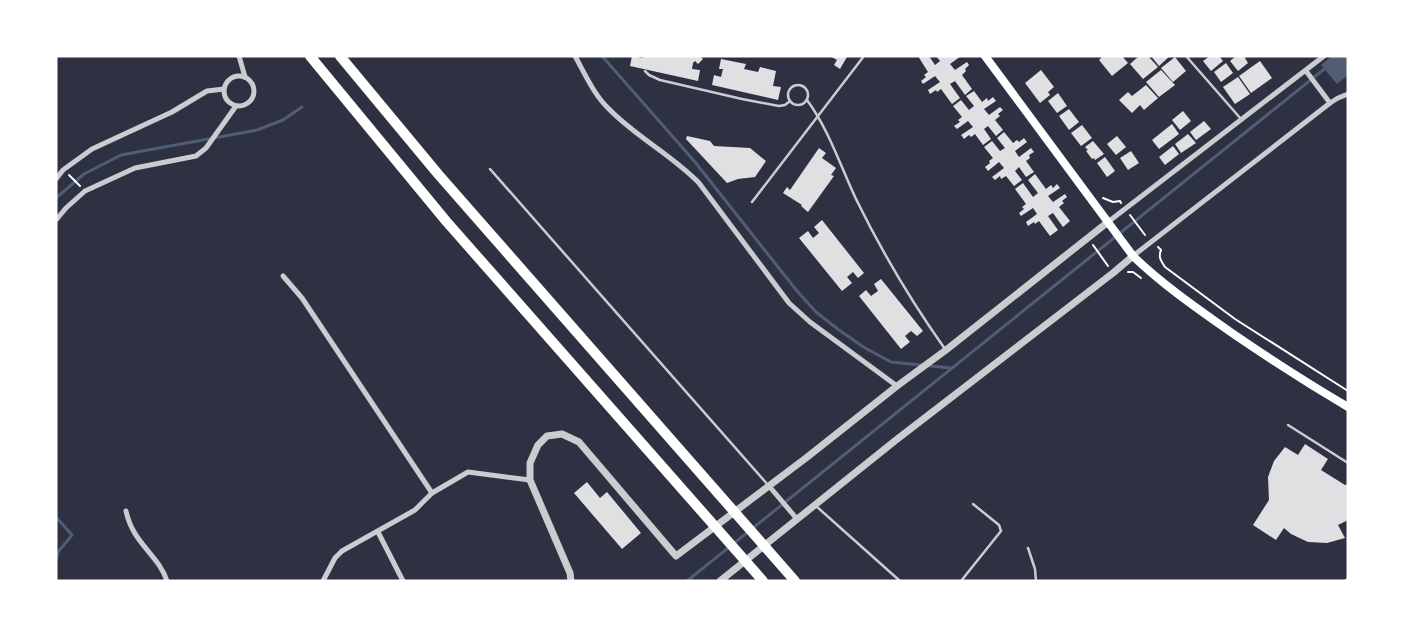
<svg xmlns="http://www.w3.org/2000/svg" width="1404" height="637" font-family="'Titillium Web',sans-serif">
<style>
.water{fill:#4f5d75}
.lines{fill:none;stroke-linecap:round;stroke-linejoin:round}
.stream{stroke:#4f5d75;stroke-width:3}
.building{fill:#e0e0e3}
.path{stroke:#fff;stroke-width:2}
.service{stroke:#caccd0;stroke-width:2.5}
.minor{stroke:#caccd0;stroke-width:5}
.tertiary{stroke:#caccd0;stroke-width:7}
.secondary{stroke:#fff;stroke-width:8}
.motorway{stroke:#fff;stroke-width:10}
</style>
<rect width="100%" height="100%" fill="#2d3142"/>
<polygon class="water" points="1332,56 1348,56 1348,75 1337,84 1321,65"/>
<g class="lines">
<g class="stream">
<polyline points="602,56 695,162 797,291 816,312 839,330 865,348 891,362 951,368"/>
<polyline points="56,198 84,174 121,155 257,130 283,120 302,107"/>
<polyline points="56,517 72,535 58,552 56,560"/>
<polyline points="687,581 1328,66"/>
</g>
</g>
<g class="building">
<polygon points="632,56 643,58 643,56 700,56 703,59 698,64 695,61 693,63 692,69 700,70 698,81 630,66"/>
<polygon points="830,56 846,56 847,57 840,69 834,65 837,60"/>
<polygon points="918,56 929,56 935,65 940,61 936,56 961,56 950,64 955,70 967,62 969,65 965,69 966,71 962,75 972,89 965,95 955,81 950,84 960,98 952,104 941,89 937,92 936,90 930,94 928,90 940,82 935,76 923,84 921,81 926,77 924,75 928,72"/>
<polygon points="1103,56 1122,56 1128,63 1112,76 1099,60"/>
<polygon points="1139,56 1148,56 1158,67 1143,79 1130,64"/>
<polygon points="1151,56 1170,56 1159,66"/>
<polygon points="1210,56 1219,56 1223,61 1211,71 1203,61"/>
<polygon points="1236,56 1247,56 1245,58 1248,63 1238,71 1230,61"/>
<polygon points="1175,57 1186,71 1173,82 1161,68"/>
<polygon points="721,59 746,64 744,69 758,72 760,67 776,71 773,86 781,87 778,100 712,85 714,75 721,77 723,69 719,69"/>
<polygon points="1260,61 1272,78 1251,93 1239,76"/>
<polygon points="1226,63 1233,73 1221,82 1214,72"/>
<polygon points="1041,70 1054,87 1048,92 1050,95 1040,103 1025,83"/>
<polygon points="1161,70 1175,85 1159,97 1146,82"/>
<polygon points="1238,77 1250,94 1235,104 1223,87"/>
<polygon points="1146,85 1158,98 1144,110 1140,105 1132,113 1119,100 1128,92 1132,96"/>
<polygon points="974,91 982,102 987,98 988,101 993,97 996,101 984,109 989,115 1000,107 1003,110 998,114 1000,116 995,120 1003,130 996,136 988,126 984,129 991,139 983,145 975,134 971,137 969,135 964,139 961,135 973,127 968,121 957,129 954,126 960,122 958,120 962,117 953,106 961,100 969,110 974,106 966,96"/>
<polygon points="1058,93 1067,106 1057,113 1048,101"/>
<polygon points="1069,109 1079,122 1069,130 1059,116"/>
<polygon points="1183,111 1191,121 1180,130 1172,120"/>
<polygon points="1204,121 1211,129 1196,140 1190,132"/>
<polygon points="1172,124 1179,134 1159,149 1152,140"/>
<polygon points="1082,125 1092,138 1081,146 1071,133"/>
<polygon points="1004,132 1013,143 1017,140 1019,142 1024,138 1027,142 1015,151 1019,157 1031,148 1034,152 1029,155 1030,158 1026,161 1034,172 1026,177 1019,167 1015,171 1022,180 1014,186 1006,176 1001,179 1000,176 995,180 992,177 1004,168 999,162 988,171 985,167 990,163 989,161 993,158 984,147 992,141 1000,151 1005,148 997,138"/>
<polygon points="1188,134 1196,143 1181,153 1175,144"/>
<polygon points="687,136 710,141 714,146 750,148 766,161 755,177 738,179 727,183 686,139"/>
<polygon points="1117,136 1126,147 1116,155 1107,144"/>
<polygon points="1093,141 1104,154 1095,160 1094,158 1092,159 1086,151 1088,150 1085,147"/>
<polygon points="1173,146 1179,154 1165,165 1159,157"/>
<polygon points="819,148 826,153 822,158 836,168 831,175 834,176 808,212 801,206 802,205 783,193 787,187 790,190"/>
<polygon points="1131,151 1139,163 1128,170 1120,158"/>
<polygon points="1105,157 1115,171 1107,177 1097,163"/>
<polygon points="1035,174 1046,189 1051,185 1053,188 1057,184 1060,188 1048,196 1053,202 1065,194 1067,197 1062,201 1064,203 1059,207 1070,221 1063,227 1053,213 1048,216 1058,230 1050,236 1039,221 1035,224 1034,222 1028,226 1026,222 1037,214 1033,208 1021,216 1019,213 1024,209 1022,207 1026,204 1015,189 1023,183 1033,197 1038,193 1028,180"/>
<polygon points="822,220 864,273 858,278 853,272 847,277 852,283 842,291 799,238 808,231 813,238 819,233 814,227"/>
<polygon points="881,279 923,331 917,336 911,331 905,336 910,342 901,349 859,296 866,290 871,296 878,291 874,284"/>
<polygon points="1305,444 1328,459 1321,470 1345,485 1348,484 1348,520 1338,525 1345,538 1327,543 1308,542 1291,534 1284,528 1276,540 1253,525 1269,500 1268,477 1274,461 1285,447 1298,455"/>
<polygon points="587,482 600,498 607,492 641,533 622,549 574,493"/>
</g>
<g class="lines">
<g class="path">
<polyline points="69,175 80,186"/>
<polyline points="1103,198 1113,202 1120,201 1121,203"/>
<polyline points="1130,215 1145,235"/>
<polyline points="1093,245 1108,266"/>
<path d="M1158 247 1161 250C1158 257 1161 261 1165 267L1235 319 1348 391"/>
<polyline points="1128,272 1133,272 1141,278"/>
</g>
<g class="service">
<polyline points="1186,56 1241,119"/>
<polyline points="645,71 649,75 660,80 742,99 779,106 785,105 790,101"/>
<circle cx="798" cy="95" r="10"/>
<path d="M807 100C829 130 840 165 856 199 882 252 911 301 945 349"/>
<polyline points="490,169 768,485"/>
<polyline points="752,202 864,56"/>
<polyline points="1288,425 1348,463"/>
<polyline points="816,506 900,581"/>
<polyline points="1028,548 1035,569 1036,581"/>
<polyline points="961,581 1001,531 999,525 973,504"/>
<polyline points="1345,581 1348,579"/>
</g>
<g class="minor">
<polyline points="239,56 245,77"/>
<path d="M575 56C585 74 594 95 609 109 636 137 672 155 699 183L789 303 810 322 897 386"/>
<polyline points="1306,71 1330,103"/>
<circle cx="239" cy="91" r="15"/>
<polyline points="56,179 63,170 92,149 172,112 207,91 224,89"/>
<polyline points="56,220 66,208 85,191 135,168 196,156 206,148 236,106"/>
<polyline points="1108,222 1324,56"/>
<polyline points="1133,256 1330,103 1338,98 1348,94"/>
<polyline points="283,276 302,298 432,493"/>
<polyline points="769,486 797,519"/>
<path d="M126 511C133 544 158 554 167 581"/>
<polyline points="378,532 403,581"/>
<polyline points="323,581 335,558 342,551 415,510 432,493 468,472 530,480"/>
</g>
<g class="tertiary">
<polyline points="571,581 570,573 530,480 530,463 538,445 547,436 562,434 579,442 676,556 806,458 897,386 946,350 1108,222"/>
<polyline points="720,581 896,440 1113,273 1133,256"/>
</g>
<path class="secondary" d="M985 56 1133 256C1163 285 1198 309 1232 333 1270 359 1309 384 1348 407"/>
<g class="motorway">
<polyline points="310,56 446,221 763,581"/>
<polyline points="340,56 438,174 795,581"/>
</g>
</g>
<rect width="1404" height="637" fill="none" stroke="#ffffff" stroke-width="115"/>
</svg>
